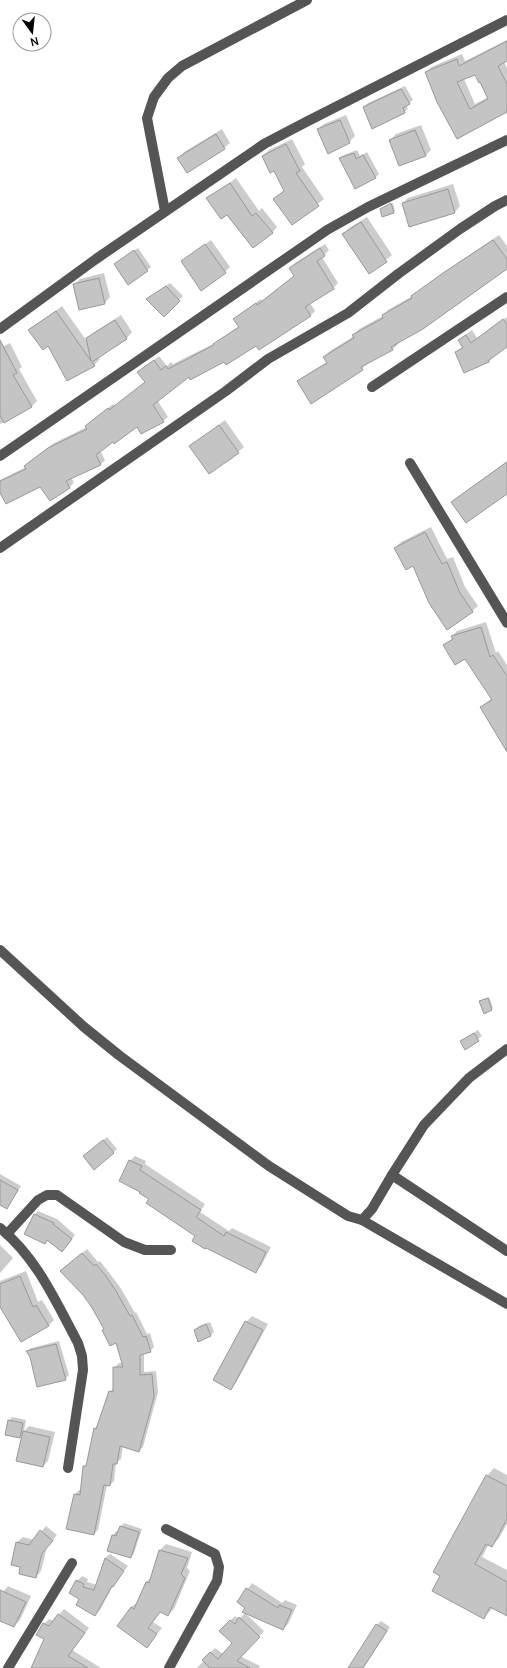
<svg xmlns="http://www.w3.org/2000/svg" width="507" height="1668" font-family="Manrope,sans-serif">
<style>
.shadow{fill:#0003;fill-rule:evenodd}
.building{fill:#c4c4c4;stroke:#999;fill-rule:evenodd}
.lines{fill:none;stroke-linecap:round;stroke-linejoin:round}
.minor{stroke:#555;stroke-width:10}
</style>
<rect width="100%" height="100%" fill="#fff"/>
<g class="shadow">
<path d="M507 40V60L504 62 507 68V112L457 138 426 72 431 67 462 54 465 61ZM475 74 481 81 488 97 475 104 464 79Z"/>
<polygon points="405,86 413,100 406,105 408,108 405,112 364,107 368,103"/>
<polygon points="346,115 355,136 349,142 318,129 324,124"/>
<polygon points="421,125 431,150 425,156 390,140 396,134"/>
<polygon points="222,129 230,143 224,148 179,158 184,152"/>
<polygon points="292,139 305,164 302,167 324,199 292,224 274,199 285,190 275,170 263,156 269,150"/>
<polygon points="357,150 360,156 367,152 379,174 375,178 340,158 344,155"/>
<polygon points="236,178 259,211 262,208 277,227 272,233 227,214 208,199"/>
<polygon points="453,184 460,206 455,212 403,203 408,198"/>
<polygon points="393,203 395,211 394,212 381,209"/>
<polygon points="367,217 392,255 369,273 344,234 349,228"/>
<polygon points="499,235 507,246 507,268 397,342 398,344 393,349 367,363 362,369 298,381 304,376 327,362 324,357 330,351 354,336 359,329 383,316 388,310 414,295 450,268"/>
<polygon points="211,240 230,267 225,272 188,257"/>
<polygon points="325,244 329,250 322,257 338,283 333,288 310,303 315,311 310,316 225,361 189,376 157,400 168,417 163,421 137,425 113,441 100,450 105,460 100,465 71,478 74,482 70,487 41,485 0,490 0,480 26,467 25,466 30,461 54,443 87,427 86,426 91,421 113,404 115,406 146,382 139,372 159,356 167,366 171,362 173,364 215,343 239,326 239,315 261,299 262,301 295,276 290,268 295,263"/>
<polygon points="138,248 151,267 127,284 115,264"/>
<polygon points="104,273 110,297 105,303 74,285 80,279"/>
<polygon points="170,283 183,296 164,315 148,299"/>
<polygon points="62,306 86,340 93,333 121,315 132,332 127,338 98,357 100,359 94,365 48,345 30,330"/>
<polygon points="507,317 507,346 489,361 457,352 463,346 459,340 465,335 472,330 477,338"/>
<polygon points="10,343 22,367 19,369 37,401 31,407 0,424 0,348"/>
<polygon points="225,420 244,447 238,452 191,446"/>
<polygon points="507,461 507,494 452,503 458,497"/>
<polygon points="431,527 447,559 453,557 465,587 478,606 472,611 414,565 395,548 401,542"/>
<polygon points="486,622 496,653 498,651 507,665 507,751 481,707 492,698 465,657 444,646 453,638 452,636 457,631"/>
<polygon points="489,997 493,1008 484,1012 480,1002"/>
<polygon points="478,1030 482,1036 465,1048 461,1041"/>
<polygon points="107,1137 117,1149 113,1153 88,1153"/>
<polygon points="135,1156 146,1161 145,1164 205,1204 200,1212 229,1231 232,1228 271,1247 261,1266 256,1271 196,1236 150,1199 130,1161"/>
<polygon points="0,1174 21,1186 7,1208 0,1204"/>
<polygon points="38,1211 57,1219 75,1235 66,1247 48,1239 45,1242 34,1215"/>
<polygon points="0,1245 13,1258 0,1273"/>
<polygon points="87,1249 98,1262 100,1261 120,1287 135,1313 136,1312 147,1334 150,1333 154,1347 150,1351 144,1353 144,1372 156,1371 158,1392 143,1447 139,1451 123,1445 121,1459 116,1463 114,1481 110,1485 107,1485 98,1530 94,1534 75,1494 79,1490 81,1490 84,1466 88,1463 95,1429 98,1425 110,1392 114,1387 114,1368 119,1363 123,1363 116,1342 105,1328 65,1267"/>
<polygon points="26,1271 38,1302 42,1300 54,1320 48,1326 1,1310 0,1307 0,1281"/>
<polygon points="252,1316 268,1324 236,1383 231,1389 246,1322"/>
<polygon points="210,1322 214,1332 210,1336 195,1330 199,1326"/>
<polygon points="59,1341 69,1375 65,1379 27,1351 31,1348"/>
<polygon points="12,1417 26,1420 24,1431 29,1426 55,1432 48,1461 43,1466 23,1434 20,1437 9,1421"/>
<polygon points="494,1468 507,1475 507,1524 499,1538 492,1546 489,1544 482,1557 507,1570 507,1615 493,1608 484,1617 442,1576 487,1476"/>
<polygon points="124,1523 142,1529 134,1553 131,1557 108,1550 113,1535 116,1531 119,1532 120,1527"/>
<polygon points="46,1526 57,1535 47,1547 41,1571 36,1577 22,1566 12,1564 17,1542 23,1537 34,1540"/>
<polygon points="166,1544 192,1552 187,1568 190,1571 174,1609 168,1615 161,1611 153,1622 162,1628 147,1646 131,1607 138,1602 146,1582 152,1576 160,1550"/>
<polygon points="110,1554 128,1566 114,1584 100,1610 95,1614 81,1598 77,1581 82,1576 88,1579 87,1582 97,1585 105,1558"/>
<polygon points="252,1583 282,1603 285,1600 297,1605 288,1624 283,1629 238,1602"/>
<polygon points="8,1586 31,1596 20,1620 14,1626 0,1619 0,1598 3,1592"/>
<polygon points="64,1609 89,1628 72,1650 101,1668 32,1668 46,1639 44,1624 49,1619 54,1621"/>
<polygon points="245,1613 264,1631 240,1656 260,1666 259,1668 197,1668 215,1648 223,1654 233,1643 220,1631 235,1616 239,1619"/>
<polygon points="381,1621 390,1627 364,1667 357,1668 377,1625"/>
</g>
<g class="building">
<path d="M507 41V61L498 66 507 84V112L457 139 437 102 425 72 457 59 459 66ZM475 75 479 83 480 82 488 99 470 109 457 82Z"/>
<polygon points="401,89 410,104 403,108 405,113 372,129 363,107"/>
<polygon points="340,120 350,143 328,154 317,129"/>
<polygon points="415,130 426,156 399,166 389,140"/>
<polygon points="216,134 225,149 187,173 177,158"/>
<polygon points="286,144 300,171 296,173 319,206 292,225 273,199 284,191 274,171 270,173 262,156"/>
<polygon points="354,153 356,159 363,155 376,178 355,189 339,158"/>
<polygon points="230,183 252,216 256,213 273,233 253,248 227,215 221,219 206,198"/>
<polygon points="448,189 455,213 409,227 402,203"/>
<polygon points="391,203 394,213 382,217 380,209"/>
<polygon points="361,222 387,262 369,274 342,234"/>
<polygon points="493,240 507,259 507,269 423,329 391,347 393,350 361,367 363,370 311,404 297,381 327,363 323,357 354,338 352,335 383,318 382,315 412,298 411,296 443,273"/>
<polygon points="205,244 226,273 201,291 181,261"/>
<polygon points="320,248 325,256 317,261 334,289 305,307 311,316 259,350 256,346 226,365 224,362 190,380 189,377 153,405 164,422 141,434 137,427 114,444 113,442 96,455 101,465 66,481 70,488 50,501 40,487 6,504 0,493 0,481 26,469 24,466 48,448 87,429 85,426 108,408 109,410 145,382 137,372 154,360 161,370 166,366 168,369 214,345 213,344 239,327 233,319 256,303 257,305 294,276 289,268"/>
<polygon points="134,250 148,271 128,285 114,264"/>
<polygon points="99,278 105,304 79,310 73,284"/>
<polygon points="166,286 180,301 164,317 146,299"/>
<polygon points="56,311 91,361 86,338 115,320 127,339 92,362 95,366 67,381 48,346 43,350 28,330"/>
<polygon points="503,319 507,324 507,347 489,360 489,362 464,373 455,352 463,348 458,340 466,335 471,343"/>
<polygon points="0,340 17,373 13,375 32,407 4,423 0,415"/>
<polygon points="219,425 239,453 209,474 189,446"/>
<polygon points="507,462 507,494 466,523 451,502"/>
<polygon points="425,532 442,564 447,562 460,593 473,612 447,630 429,603 413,566 406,570 394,548"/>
<polygon points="481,627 490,657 493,655 507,676 507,752 480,707 492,700 465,659 455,665 443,645 453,639 451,636"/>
<polygon points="488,998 492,1010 484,1014 479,1001"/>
<polygon points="474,1033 479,1041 465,1050 460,1041"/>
<polygon points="103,1140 114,1153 94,1170 83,1156"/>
<polygon points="129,1160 142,1166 140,1170 201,1210 196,1217 224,1236 226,1232 266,1252 256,1273 206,1248 205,1249 192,1241 195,1236 146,1203 149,1199 139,1193 140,1192 119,1181"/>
<polygon points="0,1180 18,1190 7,1209 0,1205"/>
<polygon points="34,1214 54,1223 53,1224 72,1239 62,1252 47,1240 45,1244 24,1234"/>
<polygon points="82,1253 94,1266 96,1264 106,1276 116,1291 130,1316 132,1315 143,1337 146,1336 151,1352 140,1355 140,1375 152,1374 154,1397 139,1452 120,1446 117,1464 113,1464 110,1486 104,1485 94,1535 66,1529 74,1494 80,1495 83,1466 86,1466 94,1428 96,1429 109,1391 113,1392 113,1367 123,1367 116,1343 110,1346 102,1330 104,1329 91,1306 83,1295 60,1271"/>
<polygon points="20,1276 33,1307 36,1305 49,1326 21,1342 0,1307 0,1284"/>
<polygon points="245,1321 263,1330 231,1390 213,1380"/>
<polygon points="206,1324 211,1336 198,1342 194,1330"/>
<polygon points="56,1344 66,1380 37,1387 30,1357 26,1351"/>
<polygon points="8,1420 23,1423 20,1438 5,1435"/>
<polygon points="23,1431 50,1437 43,1467 16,1461"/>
<polygon points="486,1475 507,1486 507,1519 492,1547 486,1544 475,1564 507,1582 507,1616 490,1607 484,1619 432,1591 440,1576 433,1572"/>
<polygon points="120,1526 139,1532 131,1558 107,1551 112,1535 116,1536"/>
<polygon points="40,1530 53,1541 42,1553 36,1578 19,1574 20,1567 11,1565 16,1542 29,1545"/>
<polygon points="159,1550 188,1558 181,1574 185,1578 168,1616 160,1612 148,1628 157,1634 147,1648 117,1626 131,1607 134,1609 146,1582 149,1583"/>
<polygon points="105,1558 124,1571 113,1587 112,1586 95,1616 76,1605 79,1599 69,1593 76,1580 84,1584 83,1587 94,1590"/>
<polygon points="246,1588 278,1608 279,1605 292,1610 283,1630 242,1612 245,1608 237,1602"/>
<polygon points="0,1590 26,1602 14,1627 0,1621"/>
<polygon points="58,1614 85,1633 68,1656 88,1668 31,1668 44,1639 36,1635 43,1623 49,1626"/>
<polygon points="239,1617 260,1637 237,1661 250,1668 210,1668 202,1660 210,1652 218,1659 232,1643 219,1631 230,1620 235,1624"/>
<polygon points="376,1624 387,1631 363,1668 348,1668"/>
</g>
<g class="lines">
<g class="minor">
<polyline points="165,211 147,118 154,97 168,78 182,66 307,0"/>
<polyline points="0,329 96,259 264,144 306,122 507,20"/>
<polyline points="372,387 507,297"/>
<polyline points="0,456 327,230 368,207 507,140"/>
<polyline points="410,463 507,623"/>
<polyline points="0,548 226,391 268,359 348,313 398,274 460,229 495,206 507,200"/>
<polyline points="0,950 84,1027 120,1056 269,1166 348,1216 362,1220 372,1209 392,1175 507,1251"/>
<polyline points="392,1175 424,1125 469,1078 507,1049"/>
<polyline points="362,1220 507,1304"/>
<path d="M0 1228C37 1258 56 1302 78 1343L82 1356 83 1370 68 1468"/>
<polyline points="7,1234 38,1200 47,1195 57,1195 124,1242 145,1250 171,1250"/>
<polyline points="166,1529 215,1554 219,1567 217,1581 169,1668"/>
<polyline points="8,1668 72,1563"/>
</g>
</g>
<g transform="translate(32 32) rotate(165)"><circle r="19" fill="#ffffff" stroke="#999999"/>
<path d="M0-3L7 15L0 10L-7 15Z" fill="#000000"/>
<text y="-6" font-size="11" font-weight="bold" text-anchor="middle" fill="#000000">N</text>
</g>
</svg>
